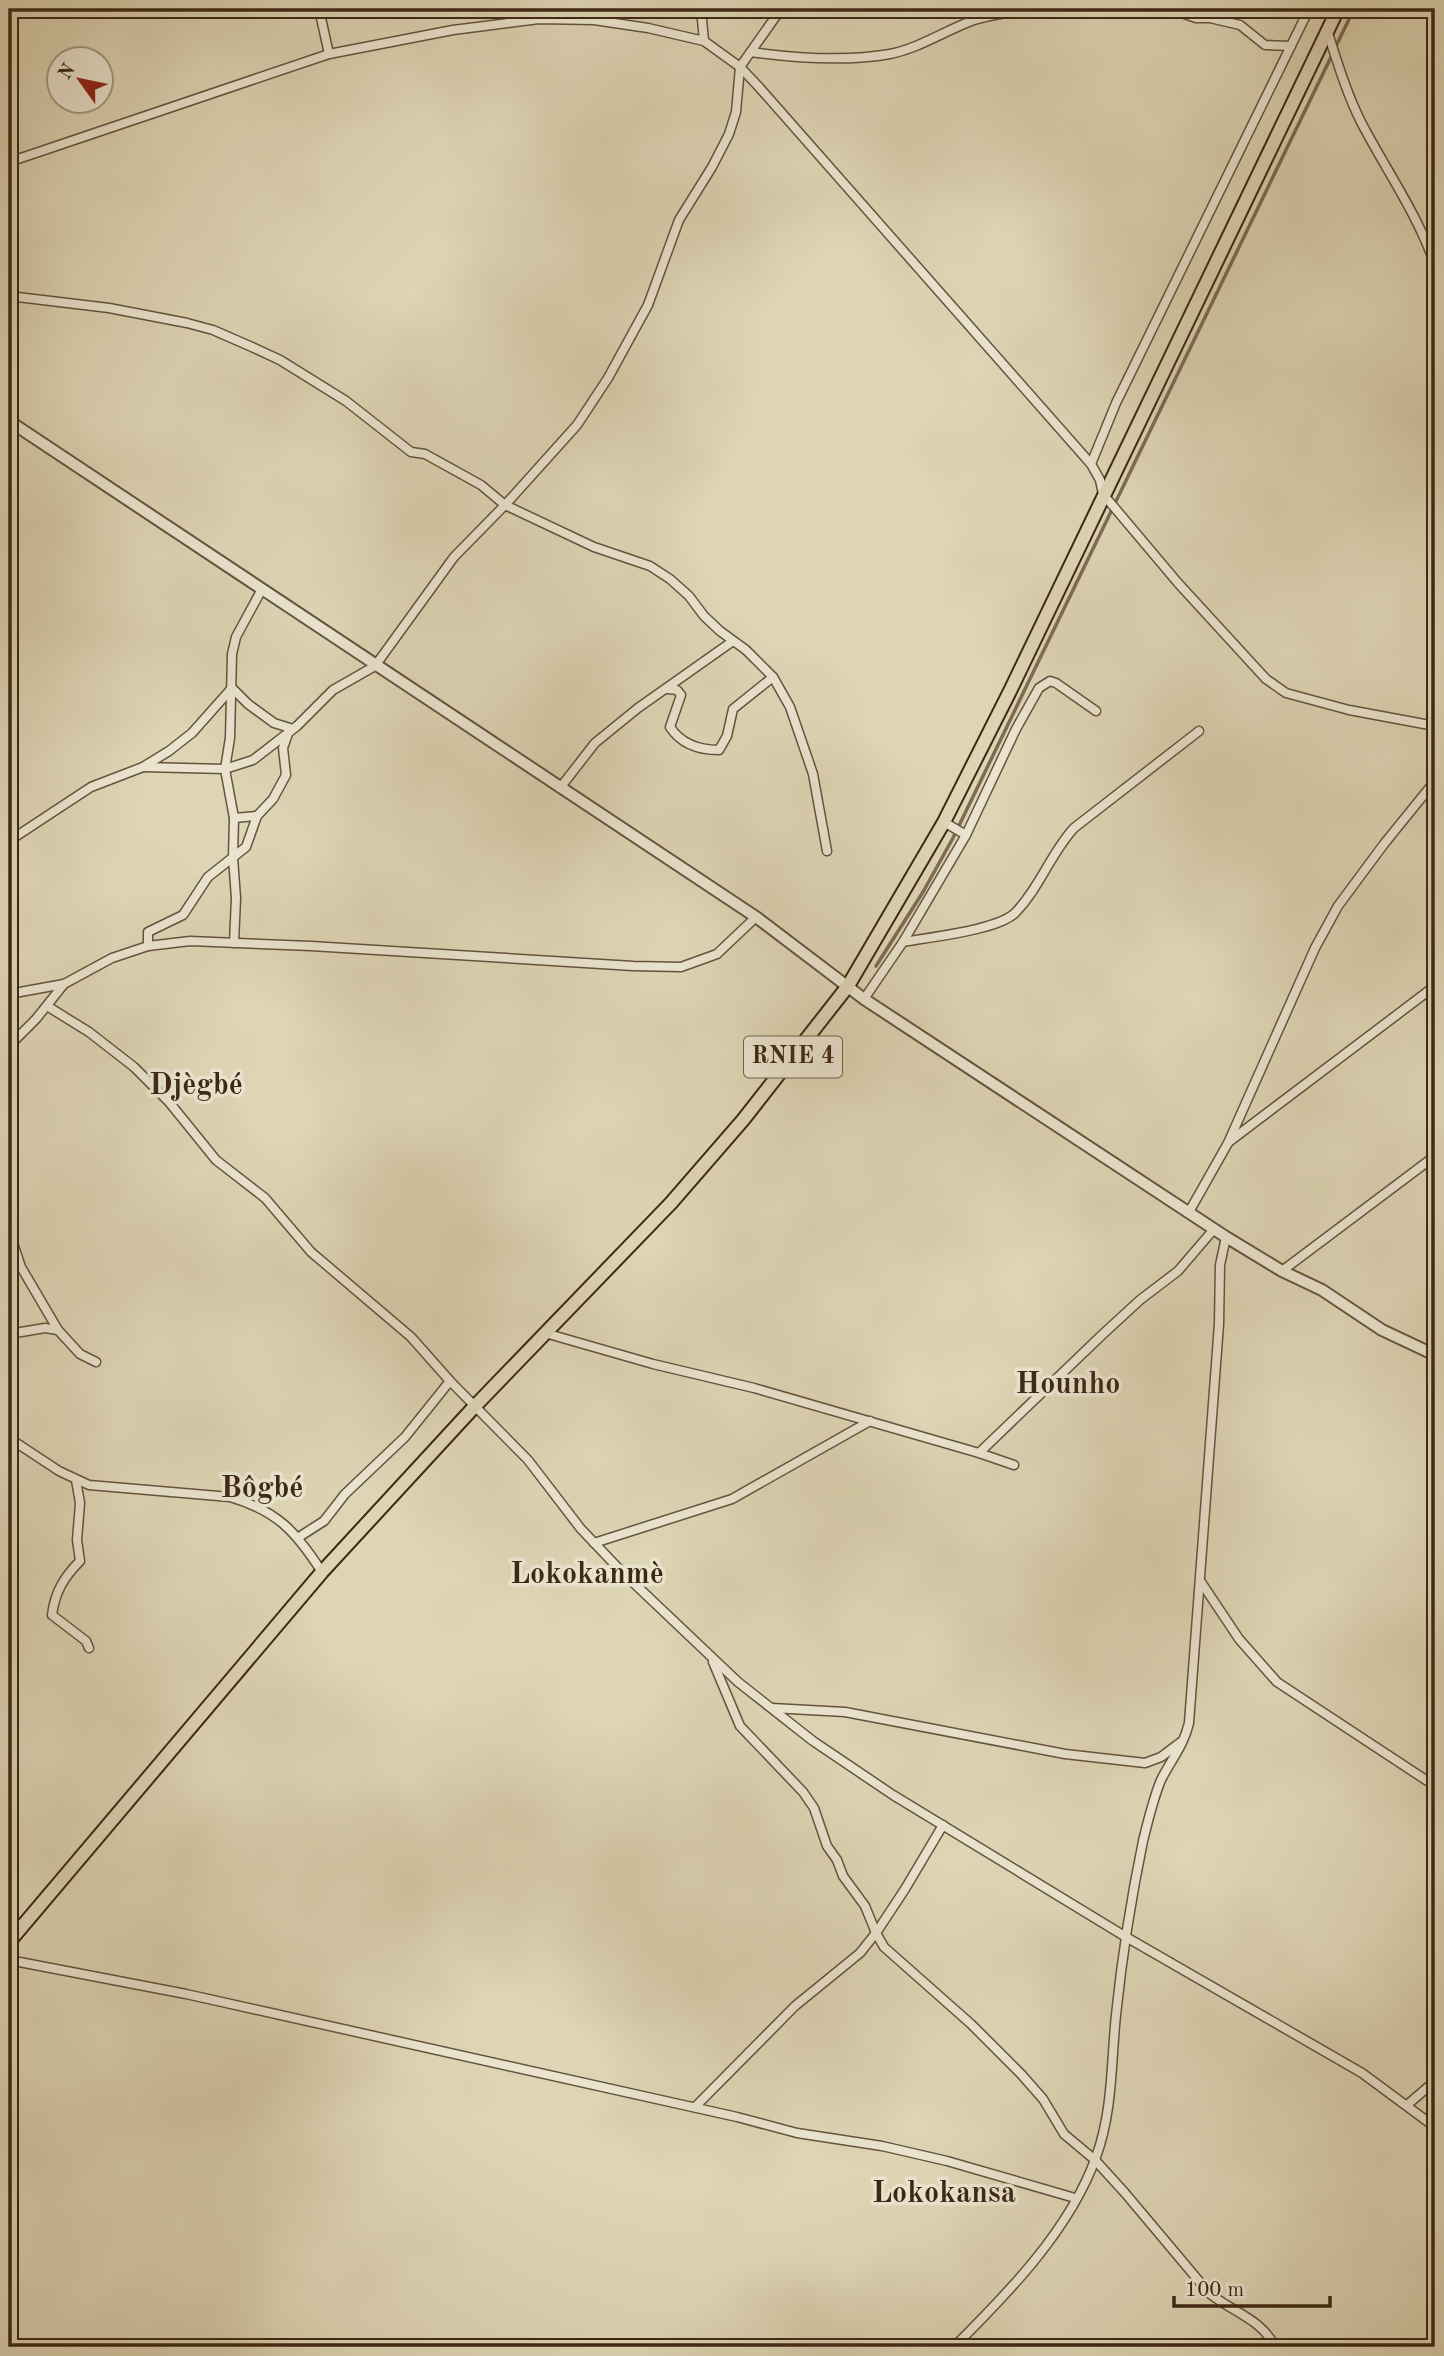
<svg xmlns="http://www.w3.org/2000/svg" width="1444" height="2356" font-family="'Old Standard TT',serif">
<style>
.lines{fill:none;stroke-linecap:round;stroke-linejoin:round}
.stream{stroke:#7d6c55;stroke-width:3.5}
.minor-casing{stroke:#65533d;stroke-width:11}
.tertiary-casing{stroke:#65533d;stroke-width:14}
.primary-casing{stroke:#3d2815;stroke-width:16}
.minor{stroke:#eae4cf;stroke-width:8}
.tertiary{stroke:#eae4cf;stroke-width:10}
.primary{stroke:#ded5b5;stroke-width:12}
.labels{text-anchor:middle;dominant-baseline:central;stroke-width:7;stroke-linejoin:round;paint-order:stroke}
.shield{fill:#eae4cf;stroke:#71604d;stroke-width:2}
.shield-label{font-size:24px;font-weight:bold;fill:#3d2815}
.quarter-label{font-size:30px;font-weight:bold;fill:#3d2815;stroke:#eae4cf}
</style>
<rect width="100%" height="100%" fill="#ded5b5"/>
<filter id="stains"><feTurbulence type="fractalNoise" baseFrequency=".00286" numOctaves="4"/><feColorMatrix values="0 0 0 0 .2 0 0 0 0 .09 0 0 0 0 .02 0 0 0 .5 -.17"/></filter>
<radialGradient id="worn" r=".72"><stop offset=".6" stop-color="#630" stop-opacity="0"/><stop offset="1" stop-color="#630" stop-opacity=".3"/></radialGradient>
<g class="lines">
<g class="stream">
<polyline points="1335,48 1354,9"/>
<polyline points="876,966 923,892 953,838 1332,55"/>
</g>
<defs>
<g id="minor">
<polyline points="319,9 329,54"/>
<polyline points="701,9 704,41"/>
<polyline points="1179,9 1182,13 1196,18 1210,18 1240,25 1265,45 1291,46"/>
<path d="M1327 30C1337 61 1346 92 1361 122 1386 170 1417 213 1435 265"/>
<path d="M751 52C795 58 845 62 890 54 920 48 946 30 974 20 993 14 1013 12 1032 9"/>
<polyline points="9,162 329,54 453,30 539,19 594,20 648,28 704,41 740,67 758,86 1091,464 1100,480 1103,494 1178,583 1266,679 1286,693 1349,710 1435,726"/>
<polyline points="9,296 109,308 187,323 213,330 252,347 280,360 346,401 411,452 425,454 481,485 505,505 594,547 650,566 670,579 689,596 704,616 720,631 746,650 773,677 790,707 813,774 827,851"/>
<polyline points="1091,464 1116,403 1309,9"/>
<path d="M668 689 677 690 681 695 670 727C681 744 700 750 719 750L727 736 733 709 773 677"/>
<polyline points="143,767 225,769 253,760 297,726 333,690 375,666 454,557 505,505 577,425 608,378 648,305 679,220 712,167 729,134 736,112 740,67 781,9"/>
<polyline points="560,788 595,743 638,708 733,641"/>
<polyline points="234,818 257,816"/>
<polyline points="944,822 966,835"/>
<polyline points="9,841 91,787 143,767 169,751 192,733 232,688 248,704 274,723 290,728 283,748 286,775 273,799 257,816 246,847 208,877 183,915 148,932 148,946"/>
<path d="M903 942C930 937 1000 930 1016 912 1040 887 1051 853 1074 828L1199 731"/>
<polyline points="234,943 236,898 233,858 234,818 225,769 230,738 232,654 236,637 262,589"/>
<polyline points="9,994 64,984 112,958 148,946 190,941 311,946 633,966 681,967 717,954 756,917"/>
<polyline points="864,999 903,942 966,835 1016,729 1039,688 1050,681 1056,683 1096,711"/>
<polyline points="47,1006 89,1032 134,1067 169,1102 216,1160 265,1198 311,1252 411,1337 450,1381 528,1460 581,1529 621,1571 738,1682 813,1741 893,1795 1126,1937 1362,2073 1435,2127"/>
<polyline points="9,1046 36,1019 64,984"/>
<polyline points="1230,1141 1435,986"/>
<polyline points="1189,1212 1228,1143 1315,948 1338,906 1384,844 1435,781"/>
<polyline points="9,1231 21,1267 58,1330"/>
<polyline points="1282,1271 1435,1156"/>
<polyline points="545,1333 653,1364 754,1388 979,1453 1014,1465"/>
<polyline points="9,1334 45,1328 58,1330 80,1354 96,1362"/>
<path d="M9 1438 59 1471 89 1485 230 1497C278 1511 296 1532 322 1572"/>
<polyline points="979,1453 1103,1334 1140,1300 1178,1271 1214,1229"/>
<path d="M76 1480 80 1503 77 1540 80 1561C64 1577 55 1592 52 1615L86 1641 89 1648"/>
<polyline points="299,1537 324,1521 345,1494 405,1437 450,1381"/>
<polyline points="594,1543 732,1499 870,1421"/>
<polyline points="1201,1582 1239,1639 1277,1682 1435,1786"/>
<path d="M713 1662 740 1726 803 1792 814 1808 827 1846 837 1860 843 1876 865 1906 876 1933 884 1947 971 2024 1021 2074 1043 2099 1064 2134 1095 2160 1125 2193 1209 2293C1232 2312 1262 2319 1275 2347"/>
<polyline points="772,1708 845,1712 1065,1754 1145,1763 1161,1757 1181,1742"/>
<polyline points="9,1960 186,1994 737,2117 797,2133 882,2146 947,2161 1075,2198"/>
<polyline points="1407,2105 1435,2081"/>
<polyline points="695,2107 795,2006 860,1953 876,1933 905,1889 943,1825"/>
<path d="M954 2347C1008 2293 1070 2230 1096 2157 1113 2111 1111 2062 1116 2015 1122 1957 1131 1899 1143 1841 1148 1821 1153 1799 1161 1780 1171 1760 1184 1745 1189 1723L1219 1324 1220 1265 1226 1237"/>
</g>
<polyline id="tertiary" points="9,421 756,917 864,999 1226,1237 1282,1271 1322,1290 1382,1330 1435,1355"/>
<polyline id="primary" points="9,1942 322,1572 475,1406 671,1203 743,1120 848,986 944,822 1011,689 1338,9"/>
</defs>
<use href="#minor" class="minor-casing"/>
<use href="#tertiary" class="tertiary-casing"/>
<use href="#primary" class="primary-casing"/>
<use href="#minor" class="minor"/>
<use href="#tertiary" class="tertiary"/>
<use href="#primary" class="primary"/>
</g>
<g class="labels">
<rect class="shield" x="744" y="1036.5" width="98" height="41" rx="5"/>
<g class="shield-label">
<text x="793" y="1057">RNIE 4</text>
</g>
<g class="quarter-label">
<text x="196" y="1086">Djègbé</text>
<text x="1068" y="1385">Hounho</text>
<text x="262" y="1489">Bôgbé</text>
<text x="587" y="1575">Lokokanmè</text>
<text x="944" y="2194">Lokokansa</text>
</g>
</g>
<rect width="1444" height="2356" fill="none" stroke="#ded5b5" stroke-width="35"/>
<rect x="10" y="10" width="1423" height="2335" fill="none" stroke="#3d2815" stroke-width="3.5"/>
<rect x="18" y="18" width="1409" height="2321" fill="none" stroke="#3d2815" stroke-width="2"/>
<g transform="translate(80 80) rotate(303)"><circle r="33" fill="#eae4cf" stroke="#a59985" stroke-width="2"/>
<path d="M0-5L12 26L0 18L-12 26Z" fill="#8f2418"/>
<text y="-10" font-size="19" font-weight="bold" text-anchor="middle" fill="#3d2815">N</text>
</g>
<path d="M1174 2296v10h156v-10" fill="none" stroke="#3d2815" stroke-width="3.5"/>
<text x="1185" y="2296" font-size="21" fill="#3d2815" stroke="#eae4cf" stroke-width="5" paint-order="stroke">100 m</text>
<rect width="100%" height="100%" filter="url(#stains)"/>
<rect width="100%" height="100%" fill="url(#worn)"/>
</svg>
